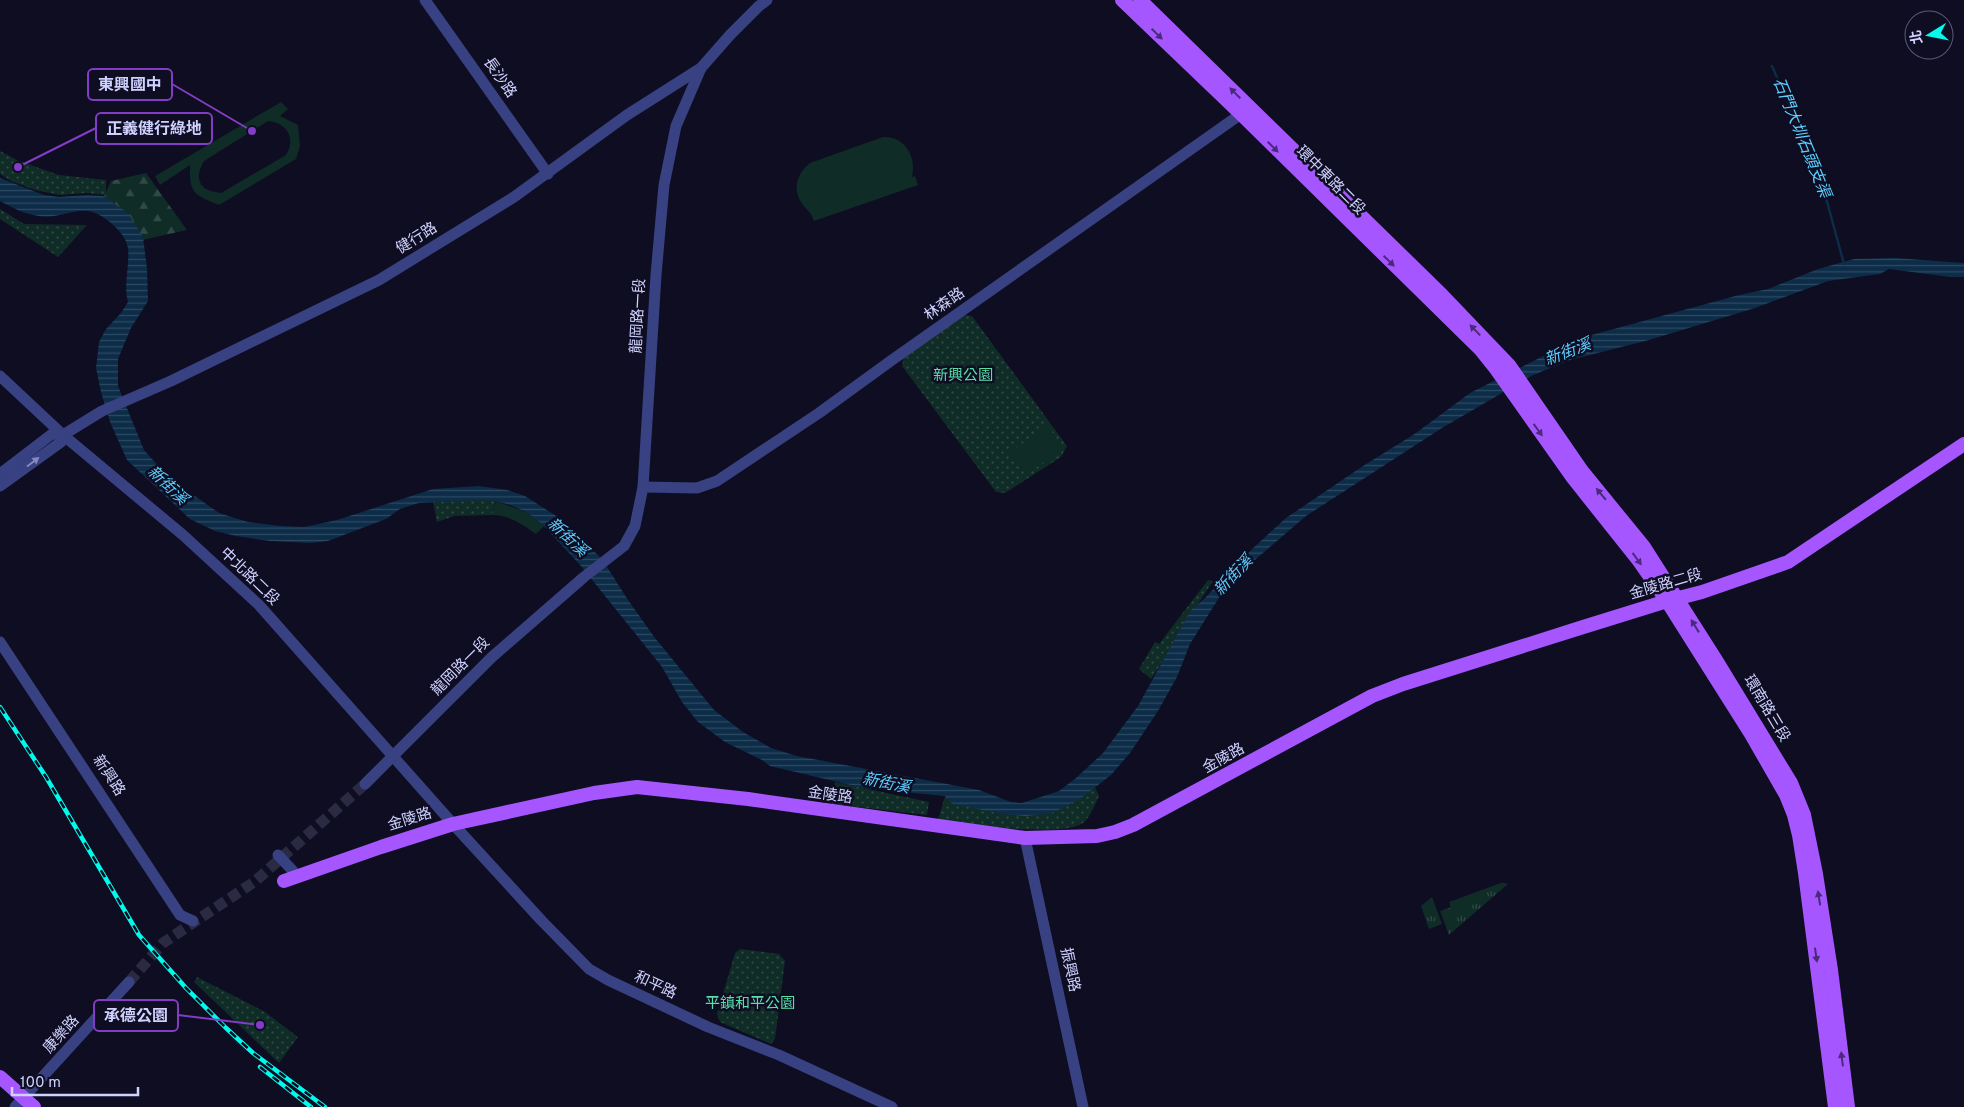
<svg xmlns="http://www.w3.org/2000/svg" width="1964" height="1107" font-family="Overpass,'Noto Sans TC',sans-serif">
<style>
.grass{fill:url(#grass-tufts)}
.forest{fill:url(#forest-firs)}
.park{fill:url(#park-dots)}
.pitch{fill:#102c27;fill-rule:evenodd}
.water{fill:url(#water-rules)}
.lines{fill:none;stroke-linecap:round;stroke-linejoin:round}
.stream{stroke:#0c2c47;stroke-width:2.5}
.minor-tunnel{stroke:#2b2a43;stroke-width:11;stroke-dasharray:11 5.5;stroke-linecap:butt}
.minor{stroke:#384181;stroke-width:11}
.major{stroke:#a556ff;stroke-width:14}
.rail-casing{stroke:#00faeb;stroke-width:4.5}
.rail{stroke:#0e0d22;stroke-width:2.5;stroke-dasharray:8;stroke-linecap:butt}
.oneway{fill:#4a2a7a}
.oneway2{fill:#8489c0}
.labels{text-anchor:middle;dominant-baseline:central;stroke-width:5;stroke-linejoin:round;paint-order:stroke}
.street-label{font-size:15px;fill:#cfd1ff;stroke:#0e0d22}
.park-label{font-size:15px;fill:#5adfa9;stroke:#0e0d22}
.water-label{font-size:16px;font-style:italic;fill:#5dceff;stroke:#0e0d22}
.leader{fill:none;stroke:#833cc5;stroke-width:2}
.callout-dot{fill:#833cc5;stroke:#0e0d22;stroke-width:2}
.callout{fill:#0e0d22;stroke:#833cc5;stroke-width:2}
.callout-label{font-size:16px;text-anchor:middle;font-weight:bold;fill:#cfd1ff}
</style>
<defs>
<pattern id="grass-tufts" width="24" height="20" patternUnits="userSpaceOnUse" patternTransform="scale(1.25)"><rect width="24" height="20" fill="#102c27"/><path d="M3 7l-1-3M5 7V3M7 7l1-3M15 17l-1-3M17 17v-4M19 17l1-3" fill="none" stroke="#324a47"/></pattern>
<pattern id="forest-firs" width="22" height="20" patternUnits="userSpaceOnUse" patternTransform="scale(1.25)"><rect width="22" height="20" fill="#102c27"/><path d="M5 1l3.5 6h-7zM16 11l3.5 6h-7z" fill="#324a47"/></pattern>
<pattern id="park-dots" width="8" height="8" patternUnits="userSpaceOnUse" patternTransform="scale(1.25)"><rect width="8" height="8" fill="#102c27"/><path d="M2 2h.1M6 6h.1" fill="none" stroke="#324a47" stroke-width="1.8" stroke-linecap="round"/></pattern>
<pattern id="water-rules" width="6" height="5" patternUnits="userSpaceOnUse" patternTransform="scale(1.25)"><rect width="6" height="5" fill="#0c2c47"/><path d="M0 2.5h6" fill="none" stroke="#2e4a63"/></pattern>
</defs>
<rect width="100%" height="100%" fill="#0e0d22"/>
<g class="grass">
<polygon points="1501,883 1508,884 1449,935 1440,911 1451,907 1449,902"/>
<polygon points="1432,897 1442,924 1429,929 1421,906"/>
</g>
<polygon class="forest" points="146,173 187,230 138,241 101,203 111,181"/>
<g class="park">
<polygon points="0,151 19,161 59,175 106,180 106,195 86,193 60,195 35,190 11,181 0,174"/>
<polygon points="0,209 24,224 87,225 58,257 0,219"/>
<polygon points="965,315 972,316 1067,446 1061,457 1005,493 996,492 902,366 904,357"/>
<polygon points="456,493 496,501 492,515 454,516 437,522 432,497"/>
<polygon points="1208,580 1213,581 1182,628 1167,655 1151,679 1139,669 1155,642 1159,644"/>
<polygon points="835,782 929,802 927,815 832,804"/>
<path d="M1093 783 1099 796C1095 804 1090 818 1083 823 1060 838 967 824 938 820L945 796 1006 811Z"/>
<polygon points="740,949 779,954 785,961 775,1039 771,1044 720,1022 717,1014 735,953"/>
<polygon points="197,977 265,1012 298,1037 279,1063 194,982"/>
</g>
<g class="pitch">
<path d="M281 102 288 109 280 116 298 125 300 146 296 159 219 205C194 195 189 193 190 165L160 185 155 176ZM268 121C288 123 296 139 286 155L221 193C200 192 193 179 204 161Z"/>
<path d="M883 137C905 136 917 157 912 177L915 176 918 185 814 221C810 209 806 211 801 202 792 188 798 172 810 163Z"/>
<polygon points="1048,426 1063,448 1026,475 1010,452"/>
<path d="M496 501 528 513 544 526 536 534C522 524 509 515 492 515Z"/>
</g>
<path class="water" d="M0 178 44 195 59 197 87 195 103 196 128 213 143 237 147 269 148 301 131 328 118 359V386L144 450 168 477 219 513 248 522 281 526 304 527 337 520 433 489 479 486 507 490 525 496 561 519 602 559 628 600 655 638 714 710 743 732 771 748 797 756 979 790 1011 802 1022 803 1059 791 1076 778 1103 753 1138 706 1191 610 1204 599 1252 549 1286 518 1363 466 1416 433 1470 393 1577 339 1739 295 1768 289 1818 269 1854 259 1895 258 1964 263V277H1950L1889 269 1880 274 1828 281 1755 308 1649 340 1570 360 1531 376 1442 428 1306 516 1242 571 1222 593 1190 644 1177 677 1158 711 1130 753 1111 775 1080 799 1052 813 1026 816 1003 814 953 804 945 796 863 788 787 770 770 766 762 760 725 742 698 722 682 702 662 667 581 566 544 526 528 513 510 505 496 501 482 500 419 503 400 509 386 519 328 541 311 543 270 541 236 536 215 531 190 519 127 460 110 422 101 392 96 368 99 342 106 329 121 313 128 302C123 284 130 266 128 248 126 238 119 230 111 223 81 198 70 220 39 216 24 214 13 208 0 201Z"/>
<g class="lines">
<polyline class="stream" points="1772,66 1820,176 1844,264"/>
<polyline class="minor-tunnel" points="129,982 163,943 254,882 365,784"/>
<g class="minor">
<polyline points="425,0 548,174"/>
<polyline points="0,376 63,435 183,535 259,605 453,824 541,920 589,969 608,980 708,1027 779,1055 892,1107"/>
<polyline points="0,474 52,434 63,435 102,411 171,381 379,280 514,197 627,115 701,68 730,35 759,6 767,0"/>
<polyline points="0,486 61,442 63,435"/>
<polyline points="643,487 697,488 717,481 819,413 892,360 1248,109"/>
<polyline points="0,642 180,915 193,921"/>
<polyline points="365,784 492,657 584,577 624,546 635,526 643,487 656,275 664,185 676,126 701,68"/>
<polyline points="1025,838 1083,1107"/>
<polyline points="278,855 293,871"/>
<polyline points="15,1107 129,982"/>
</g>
<g class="major">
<polyline points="1122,0 1241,114 1480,349 1496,369 1573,478 1639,561 1667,601 1751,734 1786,795 1794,815 1799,835 1805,873 1835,1107"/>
<polyline points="1140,0 1442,295 1509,365 1582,471 1644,547 1716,660 1791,783 1804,815 1816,874 1831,970 1848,1107"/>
<polyline points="284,881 381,847 453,824 594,793 637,787 748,799 1025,838 1097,836 1115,832 1133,825 1372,696 1403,684 1580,628 1667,601 1702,592 1788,562 1964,444"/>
<polyline points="0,1077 34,1107"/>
</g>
<defs>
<g id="rail">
<polyline points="0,707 46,777 139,935 186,988 226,1028 253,1053 325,1107"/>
<polyline points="260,1067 311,1107"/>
</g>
</defs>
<use href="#rail" class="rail-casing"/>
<use href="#rail" class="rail"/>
</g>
<defs><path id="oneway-solid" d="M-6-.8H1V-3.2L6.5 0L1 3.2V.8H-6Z" transform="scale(1.25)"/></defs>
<g class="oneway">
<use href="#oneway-solid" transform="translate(1157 34) rotate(44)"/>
<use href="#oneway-solid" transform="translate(1235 93) rotate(-135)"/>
<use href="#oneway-solid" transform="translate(1273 147) rotate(45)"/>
<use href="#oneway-solid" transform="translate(1389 261) rotate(44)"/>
<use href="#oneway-solid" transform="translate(1475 330) rotate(-134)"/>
<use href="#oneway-solid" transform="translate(1538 430) rotate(54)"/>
<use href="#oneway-solid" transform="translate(1601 494) rotate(-130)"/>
<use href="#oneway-solid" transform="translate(1637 559) rotate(54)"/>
<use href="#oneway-solid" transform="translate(1695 626) rotate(-122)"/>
<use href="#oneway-solid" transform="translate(1819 898) rotate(-99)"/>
<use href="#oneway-solid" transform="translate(1816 955) rotate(82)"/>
<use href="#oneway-solid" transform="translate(1842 1059) rotate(-97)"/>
</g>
<use class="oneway2" href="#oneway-solid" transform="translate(33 462) rotate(-37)"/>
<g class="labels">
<g class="street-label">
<text transform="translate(499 78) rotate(55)">長沙路</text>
<text transform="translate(1330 181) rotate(45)">環中東路二段</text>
<text transform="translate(417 239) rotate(-32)">健行路</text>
<text transform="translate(945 305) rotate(-35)">林森路</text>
<text transform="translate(639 316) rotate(-87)">龍岡路一段</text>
<text transform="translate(249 577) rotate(44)">中北路二段</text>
<text transform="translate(1666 585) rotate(-16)">金陵路二段</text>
<text transform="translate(461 667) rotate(-45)">龍岡路一段</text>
<text transform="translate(1766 709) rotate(59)">環南路三段</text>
<text transform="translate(1224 759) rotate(-29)">金陵路</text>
<text transform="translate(108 776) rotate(57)">新興路</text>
<text transform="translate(830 796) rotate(8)">金陵路</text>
<text transform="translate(410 820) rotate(-17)">金陵路</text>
<text transform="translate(1069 970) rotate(78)">振興路</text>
<text transform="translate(655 986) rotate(25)">和平路</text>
<text transform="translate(62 1035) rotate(-48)">康樂路</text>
</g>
<g class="park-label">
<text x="963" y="376">新興公園</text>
<text x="750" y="1004">平鎮和平公園</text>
</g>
<g class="water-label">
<text transform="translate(1801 138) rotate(68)">石門大圳石頭支渠</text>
<text transform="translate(1568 353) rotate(-21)">新街溪</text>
<text transform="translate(167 486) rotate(43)">新街溪</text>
<text transform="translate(567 538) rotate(43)">新街溪</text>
<text transform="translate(1234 576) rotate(-47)">新街溪</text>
<text transform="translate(886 784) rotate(12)">新街溪</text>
</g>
</g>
<path class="leader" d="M252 131L172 84M18 167L96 128M260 1025L178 1015"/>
<g class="callout-dot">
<circle cx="252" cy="131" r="5"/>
<circle cx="18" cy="167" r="5"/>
<circle cx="260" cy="1025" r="5"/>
</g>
<g class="callout">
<rect x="88" y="69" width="84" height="31" rx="5"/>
<rect x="96" y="113" width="116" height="31" rx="5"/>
<rect x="94" y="1000" width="84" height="31" rx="5"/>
</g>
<g class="callout-label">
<text x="130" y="90">東興國中</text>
<text x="154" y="134">正義健行綠地</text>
<text x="136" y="1021">承德公園</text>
</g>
<g transform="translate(1929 35) rotate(260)"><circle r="24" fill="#0e0d22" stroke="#5b5b7a"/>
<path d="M0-4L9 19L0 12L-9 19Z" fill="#00faeb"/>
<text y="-8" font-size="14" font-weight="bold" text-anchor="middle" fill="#cfd1ff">北</text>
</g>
<path d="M12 1087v8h126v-8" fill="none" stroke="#cfd1ff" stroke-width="2.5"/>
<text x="20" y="1087" font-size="15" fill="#cfd1ff" stroke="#0e0d22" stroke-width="4" paint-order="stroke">100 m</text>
</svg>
